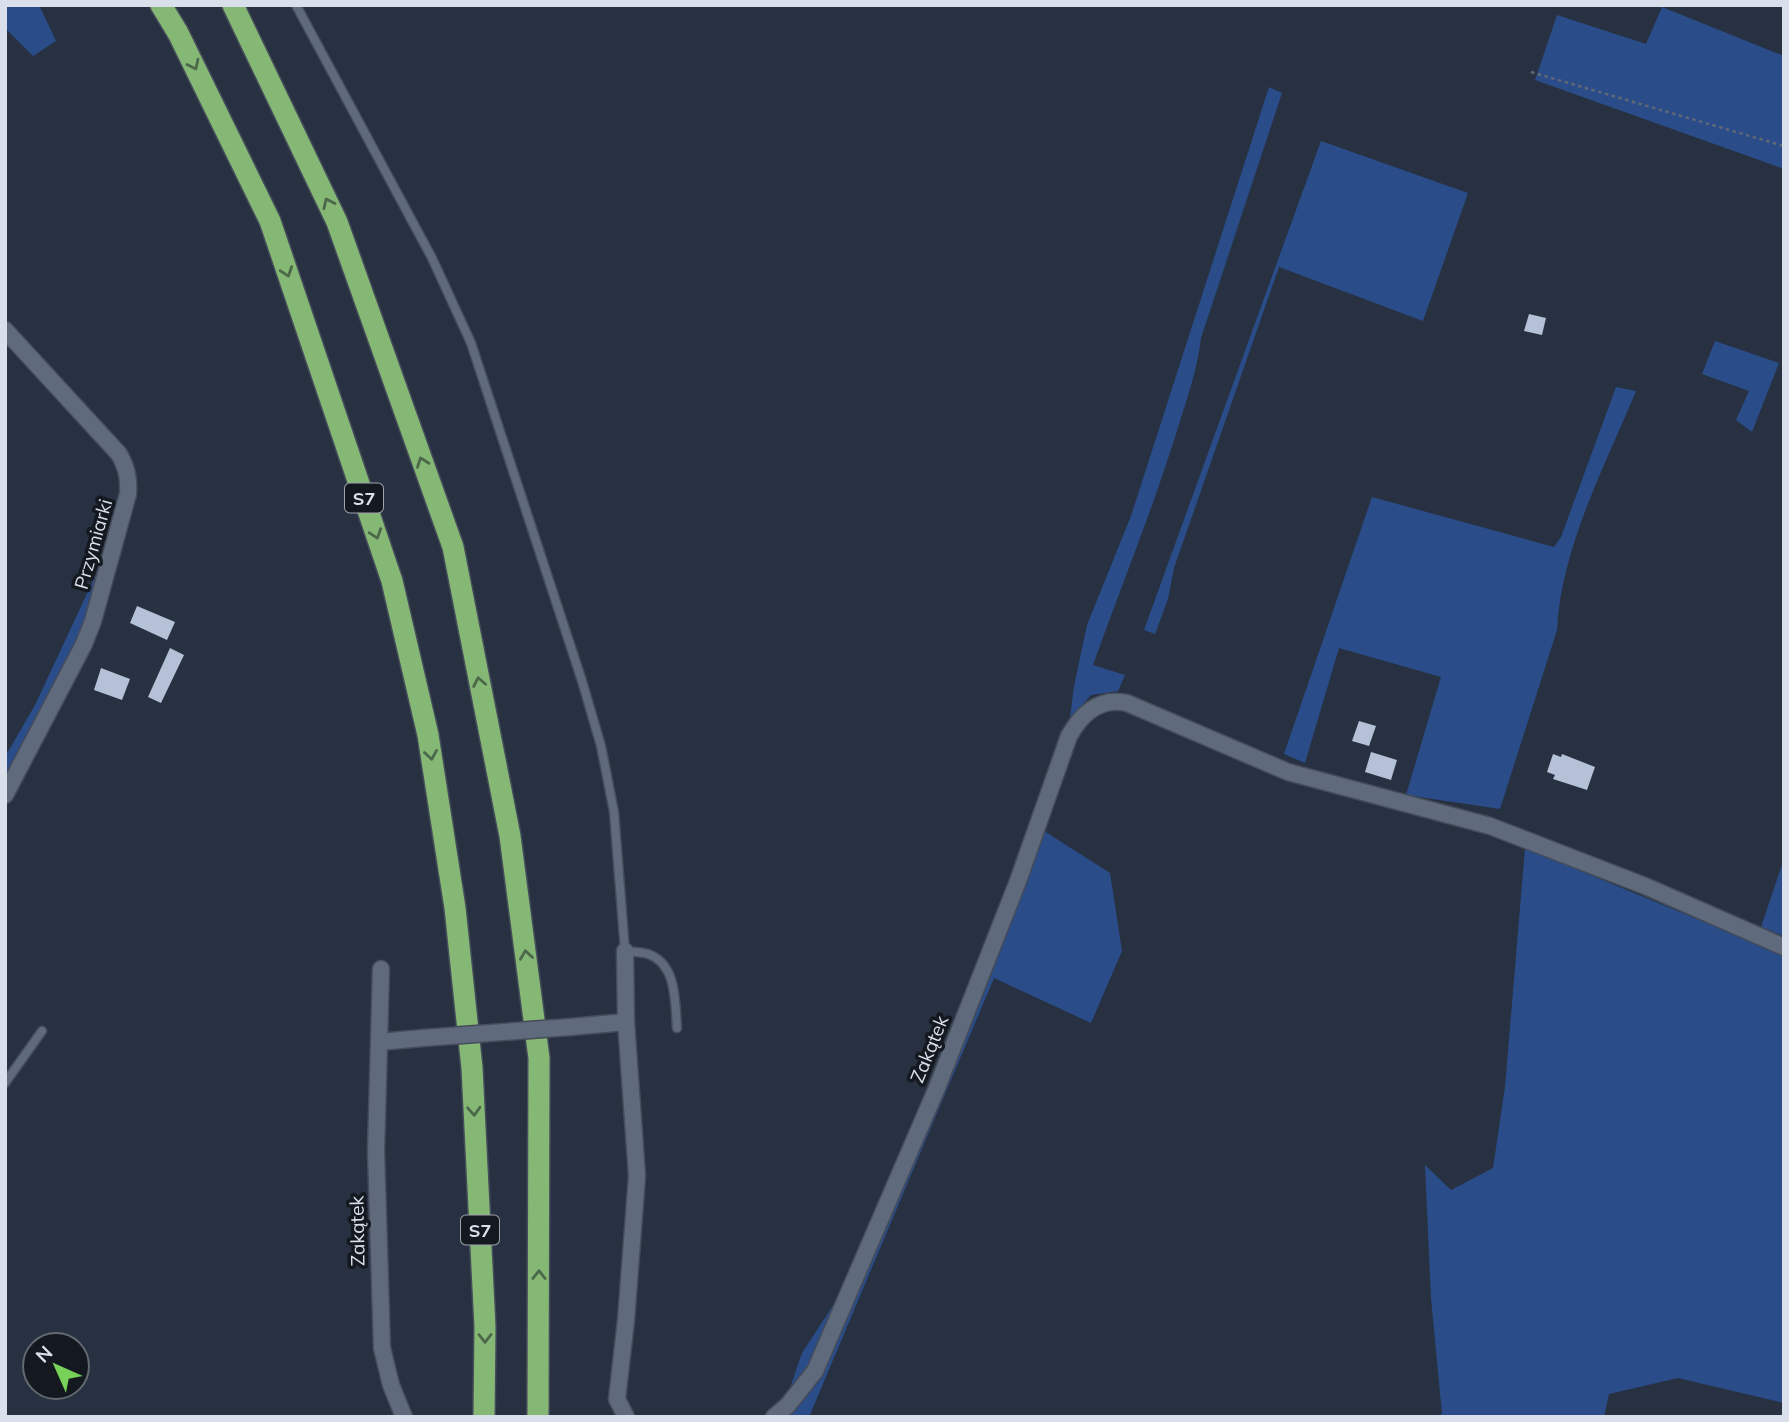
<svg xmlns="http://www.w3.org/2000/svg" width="1789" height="1422" font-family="Mulish,sans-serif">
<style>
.green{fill:#2a4d8a}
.building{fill:#b4c1d6}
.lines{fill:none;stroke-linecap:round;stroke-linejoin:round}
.service-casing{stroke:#454c5a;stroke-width:11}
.minor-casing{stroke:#454c5a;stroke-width:19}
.motorway-casing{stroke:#454c5a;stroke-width:24}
.path{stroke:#606877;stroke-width:2.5;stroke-dasharray:3.5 3.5;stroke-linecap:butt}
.service{stroke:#5f6a7d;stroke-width:8}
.minor{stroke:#5f6a7d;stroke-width:16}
.motorway{stroke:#85b775;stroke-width:21}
.minor-bridge-casing{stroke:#454c5a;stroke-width:19;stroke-linecap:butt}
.minor-bridge{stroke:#5f6a7d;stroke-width:16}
.oneway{stroke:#4c684a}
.labels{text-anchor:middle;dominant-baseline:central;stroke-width:7;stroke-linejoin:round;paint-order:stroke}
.shield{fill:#141920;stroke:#9fa4ae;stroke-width:2}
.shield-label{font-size:18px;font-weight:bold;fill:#dae0eb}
.street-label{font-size:19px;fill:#dae0eb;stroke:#141920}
</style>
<rect width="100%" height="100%" fill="#273141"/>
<g class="green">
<polygon points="5,5 39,5 56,41 33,56 5,28"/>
<polygon points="1662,7 1784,56 1784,169 1535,80 1557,15 1646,44"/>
<path d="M1269 87 1282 93 1201 338C1197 373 1185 404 1175 437 1151 514 1120 589 1093 665L1125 675 1118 691 1091 695 1071 718 1083 723 1044 831 1110 873 1122 951 1091 1023 994 978 809 1417H780L802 1353 847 1284 976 972 1070 718 1074 686 1087 625 1131 516Z"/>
<polygon points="1321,141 1468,193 1423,321 1279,267 1174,568 1168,599 1155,634 1144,630"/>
<polygon points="1715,341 1779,363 1752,432 1736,420 1749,391 1702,374"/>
<path d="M1616 387 1636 391C1605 466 1561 548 1557 630L1500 809 1406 795 1441 677 1339 648 1305 763 1284 754 1372 497 1554 547 1561 537Z"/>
<path d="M99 568C84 645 41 712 5 781V757L35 705Z"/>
<polygon points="1525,848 1784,955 1784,1403 1678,1378 1609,1394 1604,1417 1430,1417 1442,1414 1431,1298 1425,1165 1451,1190 1493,1168 1505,1087"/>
<polygon points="1784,859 1784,936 1761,927"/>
</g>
<g class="building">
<polygon points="1529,314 1546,318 1542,335 1524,331"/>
<polygon points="137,606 175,622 167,640 130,623"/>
<polygon points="170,648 184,655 161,703 148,697"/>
<polygon points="101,668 130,679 122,700 94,690"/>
<polygon points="1359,721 1376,726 1369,746 1352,741"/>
<polygon points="1371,752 1397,760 1391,780 1365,772"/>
<polygon points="1553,754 1561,757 1562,754 1595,767 1587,790 1553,779 1555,775 1547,772"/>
</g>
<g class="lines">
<defs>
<g id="service">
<path d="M296 5 432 258 471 343 582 681 601 746 614 812 625 951C632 952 641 952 648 954 677 964 675 1002 677 1028"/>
<polyline points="5,1083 42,1031"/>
</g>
<g id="minor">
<path d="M5 330 119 454C127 468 129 479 128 494L93 621 84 644 5 795"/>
<polyline points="625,951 626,1022 637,1176 626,1320 617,1399 626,1417"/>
<polyline points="381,969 376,1151 382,1348 391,1385 404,1417"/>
<polyline points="570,1027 626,1022"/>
<polyline points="379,1042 423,1038"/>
<path d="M774 1417 788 1405 815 1371 936 1090 1018 881 1069 736C1082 713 1100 697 1127 703L1288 772 1490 826 1645 886 1784 947"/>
</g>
<g id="motorway">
<polyline points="161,5 178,33 270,221 392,581 428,735 455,908 472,1068 485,1327 484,1417"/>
<polyline points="233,5 337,222 453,547 510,836 539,1058 538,1417"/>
</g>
</defs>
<use href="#service" class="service-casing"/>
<use href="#minor" class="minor-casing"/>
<use href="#motorway" class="motorway-casing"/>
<polyline class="path" points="1531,72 1784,146"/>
<use href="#service" class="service"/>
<use href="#minor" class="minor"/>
<use href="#motorway" class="motorway"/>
<defs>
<polyline id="minor-bridge" points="423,1038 570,1027"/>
</defs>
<use href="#minor-bridge" class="minor-bridge-casing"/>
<use href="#minor-bridge" class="minor-bridge"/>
</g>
<defs><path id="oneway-chevron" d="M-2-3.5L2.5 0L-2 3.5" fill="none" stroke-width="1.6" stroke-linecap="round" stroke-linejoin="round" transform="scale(1.75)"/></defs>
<g class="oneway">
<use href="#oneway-chevron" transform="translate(194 65) rotate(64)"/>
<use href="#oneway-chevron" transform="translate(328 203) rotate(-115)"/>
<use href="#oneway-chevron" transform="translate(287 272) rotate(71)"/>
<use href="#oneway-chevron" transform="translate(422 462) rotate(-110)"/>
<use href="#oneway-chevron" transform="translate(376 534) rotate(71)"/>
<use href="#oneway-chevron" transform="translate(479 682) rotate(-101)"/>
<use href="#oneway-chevron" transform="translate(431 755) rotate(81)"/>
<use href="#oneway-chevron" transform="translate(526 955) rotate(-98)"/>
<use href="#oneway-chevron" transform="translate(474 1111) rotate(87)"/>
<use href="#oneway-chevron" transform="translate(539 1275) rotate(-90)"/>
<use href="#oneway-chevron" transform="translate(485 1338) rotate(90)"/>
</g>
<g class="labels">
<g class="shield">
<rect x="345" y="483.5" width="38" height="29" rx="5"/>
<rect x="461" y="1215.5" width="38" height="29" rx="5"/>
</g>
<g class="shield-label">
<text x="364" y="498">S7</text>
<text x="480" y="1230">S7</text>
</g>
<g class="street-label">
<text transform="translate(93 544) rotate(-74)">Przymiarki</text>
<text transform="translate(929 1049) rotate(-68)">Zakątek</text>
<text transform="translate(357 1231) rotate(-91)">Zakątek</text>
</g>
</g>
<rect width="1789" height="1422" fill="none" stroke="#dae0eb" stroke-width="14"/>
<g transform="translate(56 1366) rotate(315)"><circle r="33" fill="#141920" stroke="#636971" stroke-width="2"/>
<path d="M0-5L12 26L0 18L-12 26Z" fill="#78d158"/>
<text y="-10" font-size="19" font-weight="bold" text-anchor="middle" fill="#dae0eb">N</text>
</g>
</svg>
